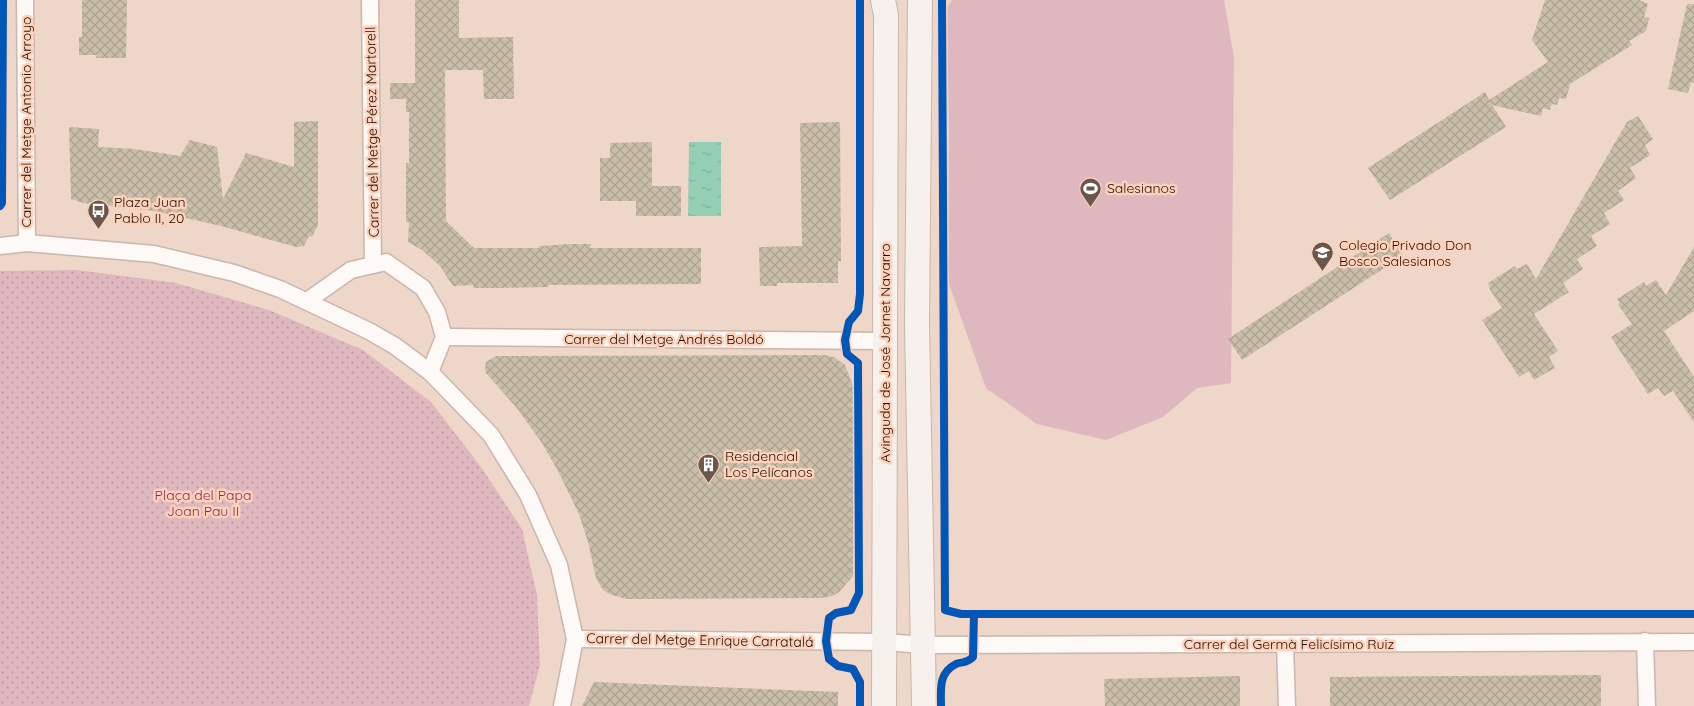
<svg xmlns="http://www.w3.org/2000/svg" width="1694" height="706" font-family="Quicksand,sans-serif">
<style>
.green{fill:#dfb7be}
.park{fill:url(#park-dots)}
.water{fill:url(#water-ripples)}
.building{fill:url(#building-cross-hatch)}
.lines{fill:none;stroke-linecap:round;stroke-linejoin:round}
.street-casing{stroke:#c9b6ac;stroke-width:19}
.secondary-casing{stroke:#c9b6ac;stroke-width:26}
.street{stroke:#fcf9f7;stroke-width:16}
.secondary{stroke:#f7f1ee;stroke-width:24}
.cycleway-casing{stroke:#fdd1ba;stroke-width:11}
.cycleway{stroke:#0057b8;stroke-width:8}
.labels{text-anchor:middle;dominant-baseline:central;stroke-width:5;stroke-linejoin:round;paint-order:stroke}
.street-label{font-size:14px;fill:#211209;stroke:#fdd1ba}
.poi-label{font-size:14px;fill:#211209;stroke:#fdd1ba;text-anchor:start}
.park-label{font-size:14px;fill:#832c5c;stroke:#fdd1ba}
</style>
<defs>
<pattern id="park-dots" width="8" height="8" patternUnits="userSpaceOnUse" patternTransform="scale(1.25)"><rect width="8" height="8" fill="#dfb7be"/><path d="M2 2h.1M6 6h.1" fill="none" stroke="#bf9ca2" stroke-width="1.8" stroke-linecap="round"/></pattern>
<pattern id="water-ripples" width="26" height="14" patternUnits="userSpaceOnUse" patternTransform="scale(1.25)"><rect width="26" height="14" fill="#94ceb5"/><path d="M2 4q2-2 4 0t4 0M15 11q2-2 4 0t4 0" fill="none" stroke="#7fb09a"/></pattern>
<pattern id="building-cross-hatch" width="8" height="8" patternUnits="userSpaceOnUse" patternTransform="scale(1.25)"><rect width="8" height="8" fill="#c8bea9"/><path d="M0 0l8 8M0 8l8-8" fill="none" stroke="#aca290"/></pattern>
</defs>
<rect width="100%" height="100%" fill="#eed6c9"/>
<polygon class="green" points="952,0 1224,0 1234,58 1231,383 1197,388 1163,417 1106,440 1037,424 986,388 948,281 949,133 947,8"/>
<polygon class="park" points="77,270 176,283 269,310 363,350 431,402 481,467 522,529 537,595 540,665 529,706 0,706 0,271"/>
<polygon class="water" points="689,142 721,142 721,216 688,216"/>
<g class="building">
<polygon points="82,0 127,0 126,58 96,58 97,55 79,55 79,37 82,37"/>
<polygon points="415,0 459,0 459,38 513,37 514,99 484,99 483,70 445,70 446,221 474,248 539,248 539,246 570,244 591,244 590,248 701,248 701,284 548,285 548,287 502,288 474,288 473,285 453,286 440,266 422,250 408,242 409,222 406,222 406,163 409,163 409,112 406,112 406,99 390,99 390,83 415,83"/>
<polygon points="1545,0 1639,0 1648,4 1644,17 1649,18 1646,31 1629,41 1632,45 1570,84 1566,99 1559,98 1557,105 1552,104 1550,110 1543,108 1541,116 1492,105 1506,127 1390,200 1368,168 1485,92 1489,100 1548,62 1532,40"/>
<polygon points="1687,4 1694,4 1694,83 1691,82 1688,93 1668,89"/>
<polygon points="1638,116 1653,139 1645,145 1650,155 1630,168 1636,178 1618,191 1624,200 1604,213 1610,224 1591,236 1597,246 1577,259 1583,269 1563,283 1569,292 1534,314 1558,351 1549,357 1555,368 1534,380 1529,371 1519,377 1482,320 1502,308 1489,288 1490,287 1488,283 1515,266 1517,269 1527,264 1536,279 1627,122"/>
<polygon points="318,121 318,225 312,237 309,236 304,246 296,247 221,226 155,211 83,203 71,199 69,127 99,129 98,147 135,149 180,156 190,140 217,147 223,199 246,153 294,167 294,122"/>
<polygon points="840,122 841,261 838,261 838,283 777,283 777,286 760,286 759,247 802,246 800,123"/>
<polygon points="652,142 652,186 681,186 681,216 636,216 636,201 600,201 600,158 610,158 610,143"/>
<polygon points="1389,233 1403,256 1242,360 1228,339"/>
<polygon points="1694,247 1694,311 1664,331 1694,377 1694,422 1673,391 1664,396 1658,388 1648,394 1611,337 1632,324 1618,305 1620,303 1617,299 1644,282 1646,286 1656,280 1666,295"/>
<polygon points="824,355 834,357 845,365 853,386 853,576 839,592 832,596 821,598 627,599 612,595 603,590 596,578 588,542 579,514 558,471 542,443 516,407 486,373 485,368 486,362 496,356"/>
<polygon points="1601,675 1601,706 1330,706 1330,677"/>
<polygon points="1240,676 1240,706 1105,706 1104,679"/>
<polygon points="594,682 838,692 838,706 582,706"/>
</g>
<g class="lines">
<defs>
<g id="street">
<polyline points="25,0 27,243"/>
<polyline points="370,0 373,265"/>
<polyline points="0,246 27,243 154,254 234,273 280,289 369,331 395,346 430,372 491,435 528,495 559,565 575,639 562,706"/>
<polyline points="307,301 351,270 386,262 423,288 437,312 444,337 430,372"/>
<polyline points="444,337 884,341"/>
<polyline points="575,639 885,642 924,645 1694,642"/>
<polyline points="1645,641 1647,706"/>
<polyline points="1285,644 1287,706"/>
</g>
<g id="secondary">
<polyline points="883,0 886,15 884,706"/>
<polyline points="920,0 917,324 924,706"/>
</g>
</defs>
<use href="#street" class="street-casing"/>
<use href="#secondary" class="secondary-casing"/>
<use href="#street" class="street"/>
<use href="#secondary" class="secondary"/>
<defs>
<g id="cycleway">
<polyline points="860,0 860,294 858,311 849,322 845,340 847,354 858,363 859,593 851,610 836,613 829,618 826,641 829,659 838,666 853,669 860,682 860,706"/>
<polyline points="942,0 945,610 961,614 1694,614"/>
<polyline points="0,206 2,203 3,0"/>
<path d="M941 706C941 690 938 673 956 664 964 661 966 664 973 657L974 614"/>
</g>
</defs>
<use href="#cycleway" class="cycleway-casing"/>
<use href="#cycleway" class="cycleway"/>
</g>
<defs>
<symbol id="stadium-pin" viewBox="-11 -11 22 30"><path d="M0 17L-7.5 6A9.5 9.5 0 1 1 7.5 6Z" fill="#69574c" stroke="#fdd1ba"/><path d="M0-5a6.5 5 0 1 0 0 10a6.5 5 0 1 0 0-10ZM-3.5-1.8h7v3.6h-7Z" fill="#fff"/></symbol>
<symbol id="bus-pin" viewBox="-11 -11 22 30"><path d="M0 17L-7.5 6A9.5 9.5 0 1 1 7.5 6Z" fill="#69574c" stroke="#fdd1ba"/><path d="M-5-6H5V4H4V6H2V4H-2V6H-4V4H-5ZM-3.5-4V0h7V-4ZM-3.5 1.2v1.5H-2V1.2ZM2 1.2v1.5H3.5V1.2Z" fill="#fff"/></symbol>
<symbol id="school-pin" viewBox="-11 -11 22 30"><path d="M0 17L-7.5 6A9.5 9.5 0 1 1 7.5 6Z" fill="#69574c" stroke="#fdd1ba"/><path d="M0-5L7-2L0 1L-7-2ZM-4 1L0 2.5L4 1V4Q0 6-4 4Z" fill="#fff"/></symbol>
<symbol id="building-pin" viewBox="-11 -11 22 30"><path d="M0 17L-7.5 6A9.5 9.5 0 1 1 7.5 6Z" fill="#69574c" stroke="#fdd1ba"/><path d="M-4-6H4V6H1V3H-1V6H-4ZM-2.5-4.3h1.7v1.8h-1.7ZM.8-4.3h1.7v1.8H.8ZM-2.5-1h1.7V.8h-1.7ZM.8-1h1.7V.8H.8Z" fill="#fff"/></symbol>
</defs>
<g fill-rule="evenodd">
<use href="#stadium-pin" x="1078" y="176" width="25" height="34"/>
<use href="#bus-pin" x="86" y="198" width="25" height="34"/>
<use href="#school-pin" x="1310" y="240" width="25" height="34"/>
<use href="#building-pin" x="696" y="452" width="25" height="34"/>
</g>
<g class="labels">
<g class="street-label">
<text transform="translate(26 122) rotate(-90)">Carrer del Metge Antonio Arroyo</text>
<text transform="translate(372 132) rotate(-91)">Carrer del Metge Pérez Martorell</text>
<text x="664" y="339">Carrer del Metge Andrés Boldó</text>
<text transform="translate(885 353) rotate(-90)">Avinguda de José Jornet Navarro</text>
<text transform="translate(700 640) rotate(1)">Carrer del Metge Enrique Carratalá</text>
<text x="1289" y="644">Carrer del Germà Felicísimo Ruiz</text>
</g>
<g class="poi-label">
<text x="1107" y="188">Salesianos</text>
<text x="114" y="202">Plaza Juan<tspan x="114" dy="16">Pablo II, 20</tspan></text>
<text x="1339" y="245">Colegio Privado Don<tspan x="1339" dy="16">Bosco Salesianos</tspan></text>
<text x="725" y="456">Residencial<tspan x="725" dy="16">Los Pelícanos</tspan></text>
</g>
<g class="park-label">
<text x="203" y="495">Plaça del Papa<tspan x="203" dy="16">Joan Pau II</tspan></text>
</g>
</g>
</svg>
